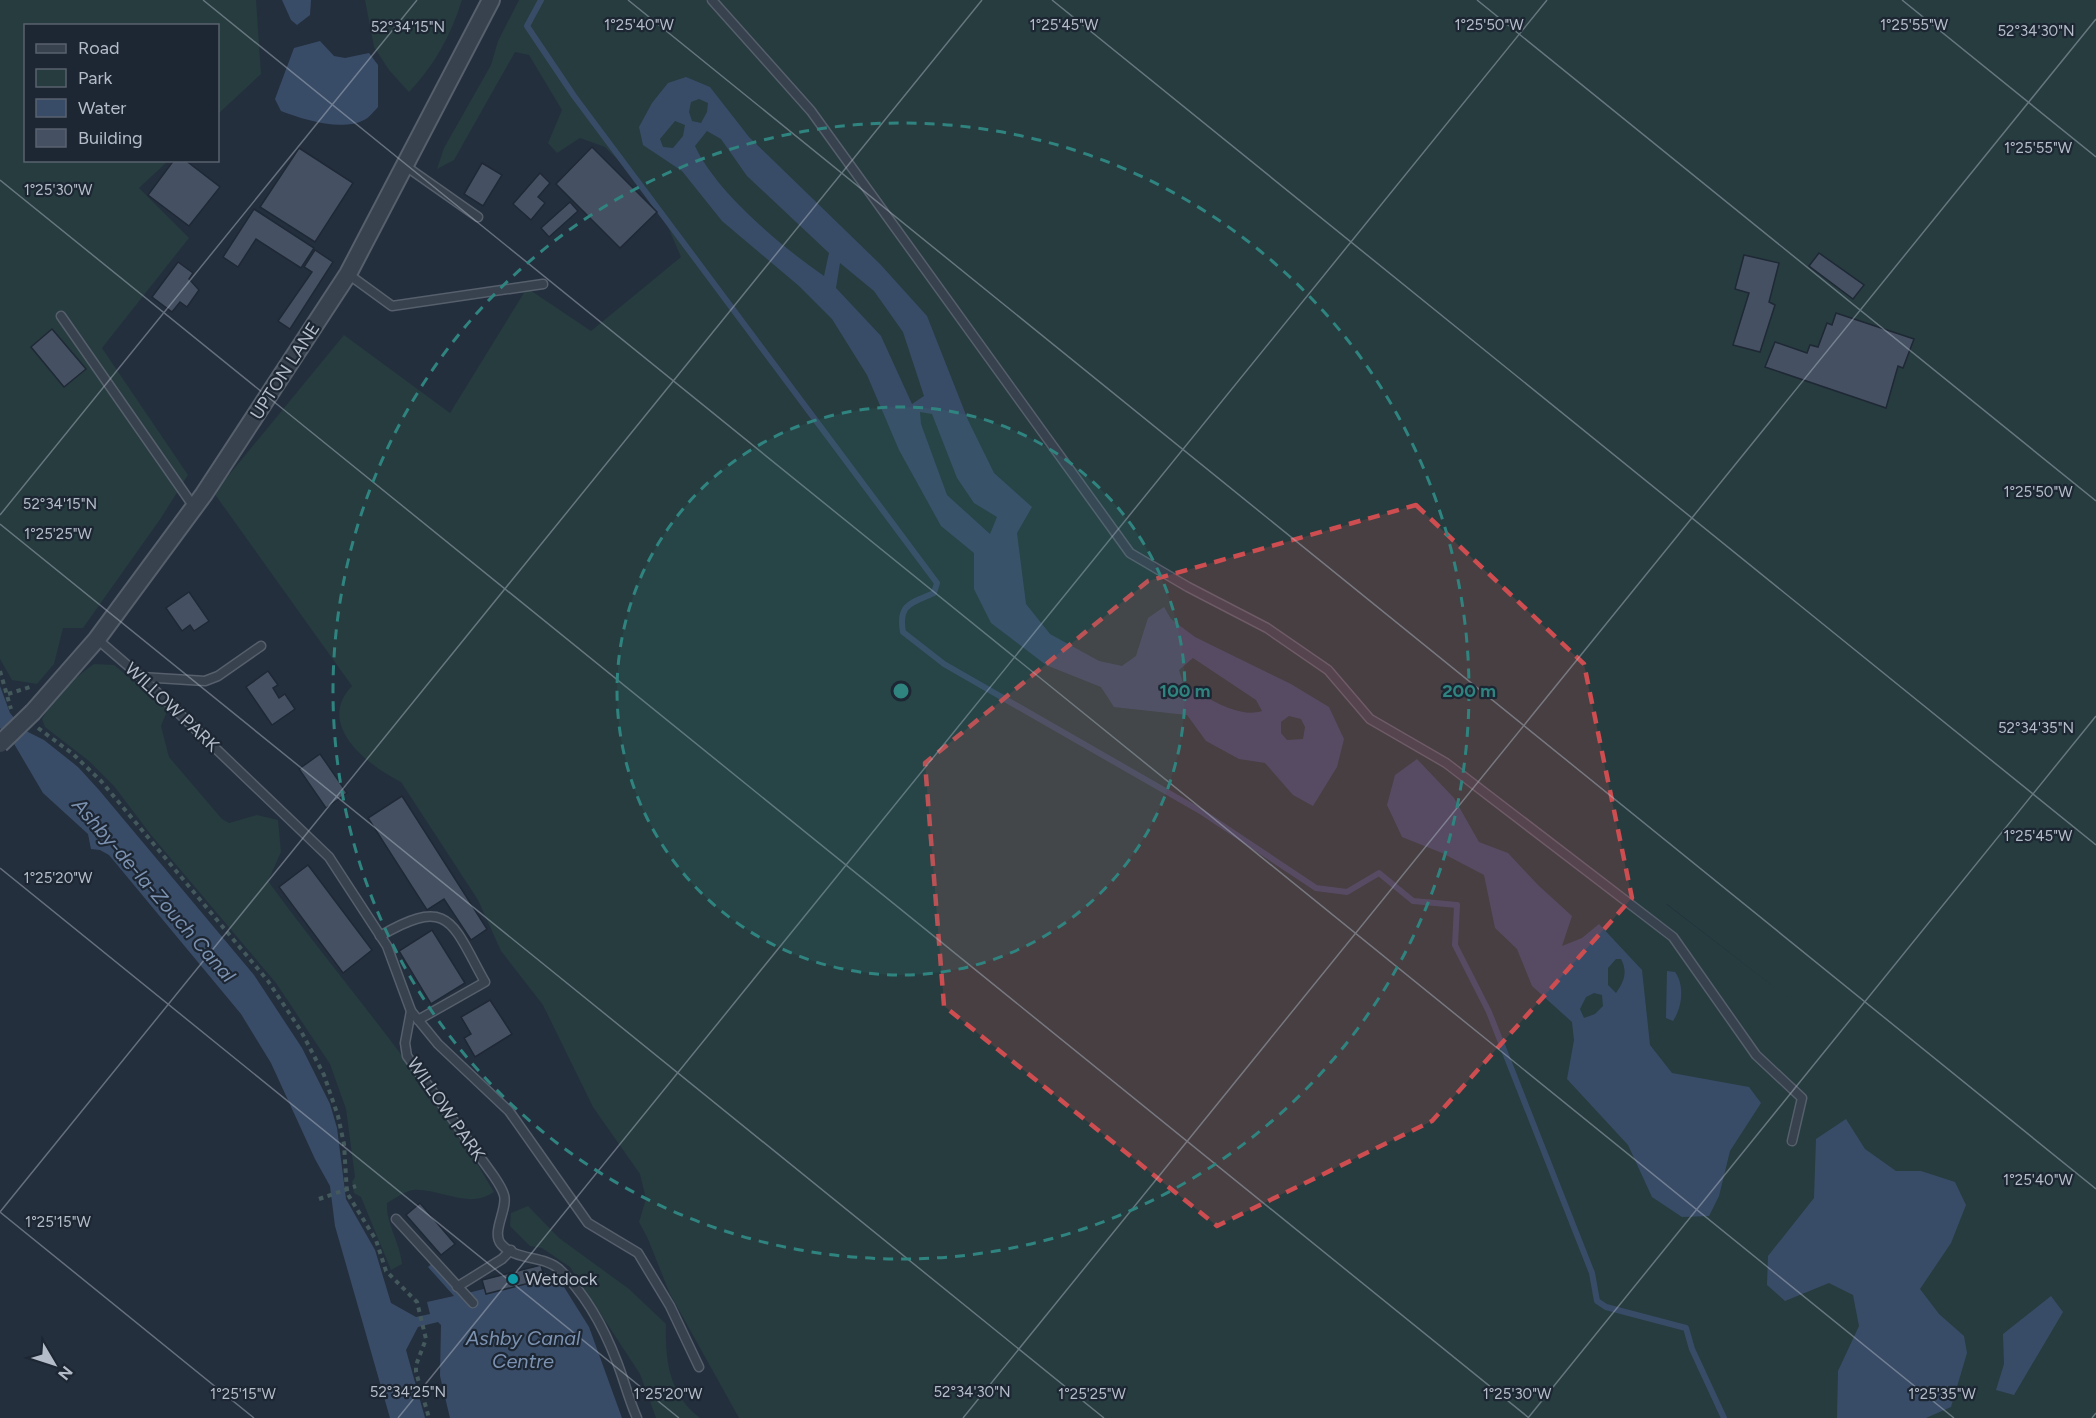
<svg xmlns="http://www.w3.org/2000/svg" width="2096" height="1418" font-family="Figtree,sans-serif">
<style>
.green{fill:#263c3f;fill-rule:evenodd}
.water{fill:#394c67;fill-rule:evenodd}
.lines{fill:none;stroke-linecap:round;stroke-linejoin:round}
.stream{stroke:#394c67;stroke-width:6}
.building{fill:#455162;stroke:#1f2835;stroke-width:1.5}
.service-casing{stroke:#565f6c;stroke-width:11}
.minor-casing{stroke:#565f6c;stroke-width:20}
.path{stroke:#44595c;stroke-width:4;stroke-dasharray:4.5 4.5;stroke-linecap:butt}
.service{stroke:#38414e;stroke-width:8}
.minor{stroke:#38414e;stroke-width:16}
.minor-bridge-casing{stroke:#565f6c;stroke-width:20;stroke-linecap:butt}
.path-bridge{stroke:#44595c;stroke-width:4;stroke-dasharray:4.5 4.5;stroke-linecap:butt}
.minor-bridge{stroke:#38414e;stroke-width:16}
.marked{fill:#ce4d50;fill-opacity:0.2;stroke:#ce4d50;stroke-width:4.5;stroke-dasharray:12 8;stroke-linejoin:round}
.ticks{fill:none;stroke:#b4bcc9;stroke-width:1.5;stroke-opacity:0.45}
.ring{fill:none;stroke:#308480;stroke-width:3;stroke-dasharray:10 8}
.culture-dot{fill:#0f9aa8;stroke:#1d2633;stroke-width:2}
.labels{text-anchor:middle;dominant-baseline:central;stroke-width:4.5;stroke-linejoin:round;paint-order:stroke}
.street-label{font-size:18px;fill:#b4bcc9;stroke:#1d2633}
.poi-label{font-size:18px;fill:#b4bcc9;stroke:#1d2633;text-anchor:start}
.water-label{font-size:20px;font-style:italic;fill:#7c92b1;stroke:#1d2633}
.ticks-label{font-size:15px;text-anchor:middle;fill:#b4bcc9;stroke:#1d2633;stroke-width:4.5;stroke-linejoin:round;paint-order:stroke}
.centre{fill:#308480;stroke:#1d2633;stroke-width:3}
.ring-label{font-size:18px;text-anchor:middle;font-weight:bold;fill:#308480;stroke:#1d2633;stroke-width:4.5;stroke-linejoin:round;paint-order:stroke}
</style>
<rect width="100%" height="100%" fill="#242f3e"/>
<g class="green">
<polygon points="0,0 256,0 261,74 218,114 218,26 26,26 26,160 168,161 139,188 189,238 102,348 188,475 161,518 83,628 63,628 54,664 37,684 12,680 0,659"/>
<path d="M365 0H462C451 35 434 66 409 92L389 70 374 47Z"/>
<path d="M519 0H2096V1418H739L670 1294 648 1239 639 1222 646 1199 640 1174 593 1107 543 1005 501 951 478 900 401 782C367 765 315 724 352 686L214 493 344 335 450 413 527 288 591 331 681 257 665 220 628 170 605 147 580 138 557 153 548 143 562 110 529 55 515 52 454 160 437 169 444 148 491 65 498 41ZM1666 904H1667L1787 997Z"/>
<path d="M94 664 114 665 168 709 161 726 169 757 222 819 229 823 257 815 278 820 281 852 268 881C344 985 430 1081 494 1192 468 1210 440 1188 413 1190 405 1191 394 1199 387 1203 386 1224 400 1242 402 1264L391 1270 361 1197 354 1193 352 1182 355 1177 346 1109 330 1064 276 983 151 835 114 786 89 761 45 727 42 719C55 697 73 678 94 664Z"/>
<path d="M528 1206 559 1238 629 1289 666 1324C665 1360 669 1395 700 1418H656L640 1374 570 1267 542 1248 530 1246 510 1226 511 1213Z"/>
</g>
<g class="water">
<polygon points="282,0 311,0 310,15 297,25 291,20"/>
<path d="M320 41 334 56 345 58 369 53 378 65V107C374 111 369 118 364 120 342 132 302 119 281 111L275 99 294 48Z"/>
<path d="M686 77 710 87 749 137 880 264 927 316 968 420 994 473 1032 507 1017 533 1026 604 1050 634 1099 661 1122 666 1136 656 1148 618 1164 607 1171 619 1195 637 1291 684 1329 707 1344 739 1337 767 1313 806 1293 795 1265 763 1239 759 1206 741 1187 715 1114 707 1101 687 1046 665 991 623 974 589V553L941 526 899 450 867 375 832 319 799 286 722 221 682 171 643 145 639 127 652 103 668 83ZM699 99 708 103 707 112 701 123 692 121 689 112 691 102ZM675 121 685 125 683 136 673 148 663 147 660 139ZM707 131 721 139 747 176 829 253 824 276C782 247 716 192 695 146ZM840 263 874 291 903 332 924 396 912 404 881 336 836 288ZM920 412 932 414 957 478 974 503 997 517 990 534 947 495 921 424ZM1193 658 1256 700 1262 711C1237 719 1205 696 1183 683L1179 670ZM1289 716 1301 719 1305 727 1303 739 1287 740 1281 733V722Z"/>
<polygon points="0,686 10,713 24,730 44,740 78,767 99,790 254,975 302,1048 330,1104 337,1128 346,1199 375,1250 391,1303 416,1317 430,1314 427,1302 454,1296 428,1267 436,1260 468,1293 546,1273 550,1283 564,1287 589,1327 622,1418 450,1418 440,1376 441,1325 438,1322 418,1327 406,1350 425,1418 390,1418 335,1226 330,1186 315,1159 271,1063 241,1014 109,855 100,850 91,849 88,834 43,793 13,742 0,728"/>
<path d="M1417 759 1454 798 1479 842 1508 853 1538 885 1572 916 1562 946 1582 938 1599 924 1642 970 1650 1045 1672 1073 1749 1087 1761 1103 1730 1151 1719 1196 1709 1216 1682 1217 1652 1197 1628 1145 1567 1079 1574 1040 1572 1022 1532 986 1517 949 1495 928 1484 875 1442 853 1402 837 1387 805 1395 775ZM1616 959H1621C1628 972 1624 982 1616 993L1608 985V968ZM1594 993 1602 995 1603 1006 1595 1014 1584 1018 1580 1009 1586 997Z"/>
<path d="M1667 971 1675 972C1685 986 1682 1007 1673 1021L1666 1018Z"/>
<polygon points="1846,1119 1865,1149 1896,1171 1921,1171 1955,1182 1966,1205 1951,1243 1920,1289 1939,1314 1964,1336 1967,1353 1951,1407 1926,1418 1837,1418 1838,1371 1859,1326 1853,1295 1829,1283 1785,1301 1767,1285 1768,1256 1814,1198 1816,1139"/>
<polygon points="2051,1296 2063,1312 2014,1395 1996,1390 2004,1364 2003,1334"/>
</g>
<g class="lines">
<path class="stream" d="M541 0 527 26 574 96 937 583 934 593C911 603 898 604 903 632L944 664 1202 812 1316 888 1347 892 1379 873 1413 901 1457 905 1455 945 1489 1012 1592 1273 1597 1301 1606 1307 1686 1328 1692 1349 1724 1418"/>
</g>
<g class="building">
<polygon points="592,147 657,212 620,248 556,184"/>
<polygon points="299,148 353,183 315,242 260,207"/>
<polygon points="174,160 185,160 220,187 189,226 148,195"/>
<polygon points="482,163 502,175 483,206 464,194"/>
<polygon points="540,173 550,183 538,197 545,203 531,220 513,204"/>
<polygon points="570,202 578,211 549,237 541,228"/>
<polygon points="254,209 314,248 301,268 256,239 238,267 223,257"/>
<polygon points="315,250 333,262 290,329 278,321 312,272 304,267"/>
<polygon points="1819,253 1864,285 1853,299 1809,266"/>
<polygon points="1744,255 1779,263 1769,302 1775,305 1760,352 1733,345 1749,293 1735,289"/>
<polygon points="178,262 193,273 189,279 199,290 187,307 180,302 172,312 152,297"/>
<polygon points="1836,313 1914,339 1903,368 1898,366 1886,408 1765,367 1775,342 1807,353 1810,345 1818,347 1827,323 1832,325"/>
<polygon points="52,329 86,369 64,387 31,347"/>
<polygon points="189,592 209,621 194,631 190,625 182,631 166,608"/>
<polygon points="268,671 278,685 273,688 279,698 285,694 295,709 272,725 246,687"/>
<polygon points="320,754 347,793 326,808 299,769"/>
<polygon points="402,796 487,929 471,940 444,899 427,910 368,818"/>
<polygon points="308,865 372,950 343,973 279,887"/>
<polygon points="432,930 465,983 431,1004 399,951"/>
<polygon points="490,1000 512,1034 475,1057 464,1038 471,1034 461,1017"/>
<polygon points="420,1203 455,1244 441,1255 406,1215"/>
<polygon points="541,1265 545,1279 486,1294 482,1280"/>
</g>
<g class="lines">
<defs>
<g id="service">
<polyline points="712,0 811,111 1130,553 1188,587 1267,628 1328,670 1370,719 1446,763 1673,937 1756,1055 1802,1098 1792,1141"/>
<polyline points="404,165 478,217"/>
<polyline points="348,274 392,306 543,284"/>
<polyline points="61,316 194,507"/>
<path d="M97 639 141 677 329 857 387 946 411 1011 405 1043 407 1056 493 1175C497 1181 502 1188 504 1195 508 1209 491 1232 501 1244 516 1261 543 1255 559 1269 586 1294 604 1328 617 1362 624 1380 629 1400 637 1418"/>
<polyline points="141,677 205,681 218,676 261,646"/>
<path d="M380 936C450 895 452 923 485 982L418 1020"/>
<polyline points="411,1011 438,1044 509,1111 588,1223 638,1253 670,1306 699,1367"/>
<polyline points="396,1219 473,1303"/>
<polyline points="457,1287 502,1259 511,1250"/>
</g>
<polyline id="minor" points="33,712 97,639 204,494 348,274 491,0"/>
</defs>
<use href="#service" class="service-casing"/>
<use href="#minor" class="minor-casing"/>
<g class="path">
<polyline points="0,671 11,709"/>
<polyline points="8,694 30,687"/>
<polyline points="38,728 73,754 101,781 268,981 301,1031 324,1075 338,1116 344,1144 347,1193 376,1240 386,1271 417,1302 426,1339 416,1365 416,1372 429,1418"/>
</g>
<use href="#service" class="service"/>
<use href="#minor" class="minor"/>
<defs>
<polyline id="minor-bridge" points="0,744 33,712"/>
</defs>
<use href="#minor-bridge" class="minor-bridge-casing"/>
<polyline class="path-bridge" points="319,1199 356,1186"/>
<use href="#minor-bridge" class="minor-bridge"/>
</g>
<path class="marked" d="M1416 505 1584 664 1632 898 1432 1121 1217 1226 944 1006 925 763 1148 581Z"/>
<path class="ticks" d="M203 0 1954 1418M628 0 2096 1189M1052 0 2096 845M1477 0 2096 501M1902 0 2096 157M0 180 1529 1418M0 515 417 0M0 524 1104 1418M0 868 679 1418M0 1212 254 1418M0 1212 982 0M398 1418 1547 0M963 1418 2096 19M1528 1418 2096 716M2092 1418 2096 1413"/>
<circle cx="901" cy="691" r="284" fill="#308480" fill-opacity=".12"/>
<g class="ring">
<circle cx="901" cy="691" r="284"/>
<circle cx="901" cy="691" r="568"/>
</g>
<circle class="culture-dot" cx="513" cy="1279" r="6"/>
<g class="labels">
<g class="street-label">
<text transform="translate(285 371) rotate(-57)">UPTON LANE</text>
<text transform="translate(172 707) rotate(43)">WILLOW PARK</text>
<text transform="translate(446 1109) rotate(55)">WILLOW PARK</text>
</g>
<g class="poi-label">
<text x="525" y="1279">Wetdock</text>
</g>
<g class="water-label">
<text transform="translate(154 890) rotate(49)">Ashby-de-la-Zouch Canal</text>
<text x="523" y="1338">Ashby Canal<tspan x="523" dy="23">Centre</tspan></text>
</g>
</g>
<g class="ticks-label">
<text x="1064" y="30">1°25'45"W</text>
<text x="1489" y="30">1°25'50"W</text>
<text x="639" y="30">1°25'40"W</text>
<text x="1914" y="30">1°25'55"W</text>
<text x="408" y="32">52°34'15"N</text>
<text x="2036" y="36">52°34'30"N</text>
<text x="2038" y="153">1°25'55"W</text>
<text x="58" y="195">1°25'30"W</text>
<text x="2038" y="497">1°25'50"W</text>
<text x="60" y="509">52°34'15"N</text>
<text x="58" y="539">1°25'25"W</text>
<text x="2036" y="733">52°34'35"N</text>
<text x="2038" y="841">1°25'45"W</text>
<text x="58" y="883">1°25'20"W</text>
<text x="2038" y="1185">1°25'40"W</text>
<text x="58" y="1227">1°25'15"W</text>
<text x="408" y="1397">52°34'25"N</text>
<text x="972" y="1397">52°34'30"N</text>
<text x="243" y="1399">1°25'15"W</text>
<text x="668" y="1399">1°25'20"W</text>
<text x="1092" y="1399">1°25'25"W</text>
<text x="1517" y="1399">1°25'30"W</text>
<text x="1942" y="1399">1°25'35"W</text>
</g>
<circle cx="901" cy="691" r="9" class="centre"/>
<g class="ring-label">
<text x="1185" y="697">100 m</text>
<text x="1469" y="697">200 m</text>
</g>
<rect x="24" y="24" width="195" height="138" fill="#1d2633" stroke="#59626f" stroke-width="1.5"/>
<rect x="36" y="44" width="30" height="9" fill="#38414e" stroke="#59626f" stroke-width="1.5"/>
<text x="78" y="54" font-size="18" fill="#b4bcc9">Road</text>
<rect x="36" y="69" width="30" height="18" fill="#263c3f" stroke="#59626f" stroke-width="1.5"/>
<text x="78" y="84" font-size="18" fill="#b4bcc9">Park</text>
<rect x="36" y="99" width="30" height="18" fill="#394c67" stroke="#59626f" stroke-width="1.5"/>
<text x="78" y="114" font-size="18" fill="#b4bcc9">Water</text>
<rect x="36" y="129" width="30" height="18" fill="#455162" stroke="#59626f" stroke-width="1.5"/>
<text x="78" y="144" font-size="18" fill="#b4bcc9">Building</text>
<g transform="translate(54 1364) rotate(129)" stroke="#1d2633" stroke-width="4.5" paint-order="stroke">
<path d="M0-4.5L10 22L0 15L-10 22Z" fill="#b4bcc9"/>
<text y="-9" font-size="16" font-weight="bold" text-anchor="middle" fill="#b4bcc9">N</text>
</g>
</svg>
